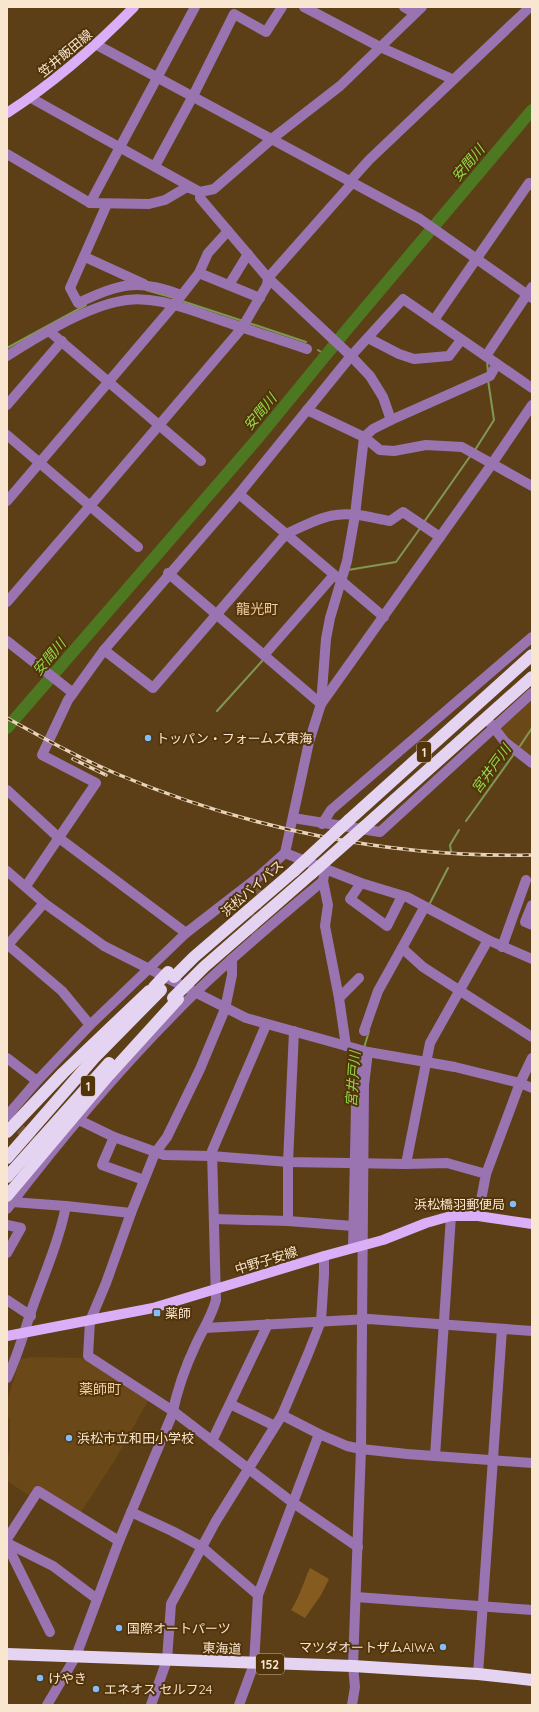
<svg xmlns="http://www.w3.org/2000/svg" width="539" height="1712" font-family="Quicksand,'Noto Sans JP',sans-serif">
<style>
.built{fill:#6a4817}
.green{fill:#855b1f}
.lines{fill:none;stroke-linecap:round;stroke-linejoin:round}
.stream{stroke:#819855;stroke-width:2}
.river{stroke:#4d7720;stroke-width:12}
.minor-tunnel{stroke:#745833;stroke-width:10;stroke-dasharray:10 5;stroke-linecap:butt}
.minor{stroke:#9974b0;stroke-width:10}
.major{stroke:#dbaff7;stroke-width:10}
.highway{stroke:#e5d4f1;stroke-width:12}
.rail-casing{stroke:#e7d3bc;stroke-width:3.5}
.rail{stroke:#51340a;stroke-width:2;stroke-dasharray:6;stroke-linecap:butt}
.highway-bridge{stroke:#e5d4f1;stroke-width:12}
.poi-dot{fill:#83bcfb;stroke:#51340a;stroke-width:1.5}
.labels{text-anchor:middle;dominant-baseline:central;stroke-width:4;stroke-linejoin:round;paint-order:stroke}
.shield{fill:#51340a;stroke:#c7b195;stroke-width:1}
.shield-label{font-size:12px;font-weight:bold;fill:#f9e6d1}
.street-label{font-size:13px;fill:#f9e6d1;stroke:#51340a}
.poi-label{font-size:13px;fill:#f9e6d1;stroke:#51340a;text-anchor:start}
.water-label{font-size:14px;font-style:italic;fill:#93d84a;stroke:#51340a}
.neighbourhood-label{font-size:14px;fill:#f1cda3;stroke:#51340a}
</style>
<rect width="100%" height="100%" fill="#5c3f17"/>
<g class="built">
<polygon points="532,695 532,760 502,736 499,725"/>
<polygon points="32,1357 81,1358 149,1399 115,1460 81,1512 34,1488 30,1496 7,1481 7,1459 10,1450 10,1419 7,1415 7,1402 20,1359"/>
</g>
<path class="green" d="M310 1568 329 1579 321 1595 305 1618 291 1610C300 1596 303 1583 310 1568Z"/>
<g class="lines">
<g class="stream">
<polyline points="146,290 174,298"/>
<polyline points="182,301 243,321"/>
<polyline points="249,323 306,342"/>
<polyline points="7,348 86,305"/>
<polyline points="318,350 326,355"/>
<polyline points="487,361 488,372"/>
<polyline points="475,450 494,420 488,380"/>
<polyline points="424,522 471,455"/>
<polyline points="348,570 396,562 421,527"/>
<polyline points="217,711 263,660"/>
<polyline points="518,749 532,728"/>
<polyline points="466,821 514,754"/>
<polyline points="451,851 450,845 459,830"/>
<polyline points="430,903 448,868"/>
<polyline points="364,1048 369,1031"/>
</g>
<polyline class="river" points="7,728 258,438 344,333 532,110"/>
<g class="minor-tunnel">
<polyline points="256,939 257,878"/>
<polyline points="20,1129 43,1149"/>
</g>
<g class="minor">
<polyline points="304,7 380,47 452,79"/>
<polyline points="404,7 414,13"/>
<polyline points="97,45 420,219 532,298"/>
<polyline points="31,98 200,192 200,198 268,278 351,356 370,376 383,397 391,420"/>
<polyline points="7,154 90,203 149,204 165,200 187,187 200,192 214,189 273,138 340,86 422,7"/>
<polyline points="155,166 193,96 234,14 266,32 282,7"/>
<polyline points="351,180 369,160 530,7"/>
<polyline points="90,203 195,7"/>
<path d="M107 204 70 288 78 303C119 284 137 278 181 295"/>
<polyline points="85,257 144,284"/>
<polyline points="199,273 260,298"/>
<polyline points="229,285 248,254"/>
<polyline points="434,320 529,183 532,185"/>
<polyline points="49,331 201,461"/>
<polyline points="368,338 399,354 414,359 449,356 461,340"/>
<path d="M7 356C37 337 81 310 116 302 153 292 194 312 229 323 255 332 281 340 307 349"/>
<polyline points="486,356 532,287"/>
<polyline points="7,405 62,341"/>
<polyline points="307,410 364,437 380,450 394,451 426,445 462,447 532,486"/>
<polyline points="7,435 90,506 242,328 267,285 268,278 353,182"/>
<polyline points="239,494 384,617"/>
<polyline points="7,501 174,305 199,273 208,253 228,231"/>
<polyline points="168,573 321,704"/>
<polyline points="7,602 90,506 138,547"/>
<polyline points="7,641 73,693"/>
<path d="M104 650 153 688 286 534C302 527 319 517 336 515 354 512 372 518 390 521L403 512 440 537"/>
<polyline points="264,655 334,575"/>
<polyline points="321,704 326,639 330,618 347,561 355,515 364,437 373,429 391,420 490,376 497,364"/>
<polyline points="491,724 505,742 532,763"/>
<polyline points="7,790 59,838 186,933"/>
<polyline points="293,818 380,832 532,693"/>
<polyline points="322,824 331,810 532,637"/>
<polyline points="285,853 361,883 407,897 488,940 532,959"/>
<polyline points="7,871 44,903 104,946 246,1018 368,1052 455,1067 520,1083 532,1088"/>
<polyline points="323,881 328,905 325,926 339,998 346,1046"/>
<polyline points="361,883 350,899 387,926 402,896"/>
<polyline points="26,886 96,783 42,755 68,700 104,650 239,494 351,356 403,299 532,388"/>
<polyline points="532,905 525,922 532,925"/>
<polyline points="424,908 402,948 423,967 532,1037"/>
<polyline points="8,945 62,991 90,1025"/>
<polyline points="7,946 44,903"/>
<polyline points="502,947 526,880"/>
<polyline points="232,959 232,975 225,1009 200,1069 167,1137 155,1153 131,1213 106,1283 90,1321 88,1356 173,1411 292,1502 358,1547"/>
<polyline points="339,998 359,978"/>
<polyline points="364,1031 378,991 402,948"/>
<polyline points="7,1058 37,1081"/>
<polyline points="7,1116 37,1081 90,1025 186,933 257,878 285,853 309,742 321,704 487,471 532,405"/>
<polyline points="79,1120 114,1137 164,1155 211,1156 288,1162 406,1164 447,1163 486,1174 478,1216"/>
<polyline points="114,1137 102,1165 144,1180"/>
<polyline points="406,1164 430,1043 488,940"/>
<polyline points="486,1174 520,1083 532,1058"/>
<polyline points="66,1206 131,1213"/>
<path d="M7 1209C64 1134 126 1061 193 995 234 955 279 918 323 881L325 870"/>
<polyline points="214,1219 288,1221 288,1162 294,1031"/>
<polyline points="288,1221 353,1226"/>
<polyline points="7,1225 21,1228 7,1253"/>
<polyline points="353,1248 356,1107 360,1055"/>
<polyline points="7,1300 31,1316"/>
<polyline points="205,1328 369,1319 532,1331"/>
<path d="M7 1378C19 1353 25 1328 34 1303 46 1270 59 1240 66 1206L12 1202"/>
<polyline points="230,1404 275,1426"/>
<polyline points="319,1434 347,1446 361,1449 407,1454 532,1463"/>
<polyline points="212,1441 268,1324"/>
<polyline points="435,1456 451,1216"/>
<polyline points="131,1512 172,1531 202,1547 258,1595 254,1664 239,1705"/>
<polyline points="7,1539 38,1491 119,1541"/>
<polyline points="7,1543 53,1566 97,1599"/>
<polyline points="7,1545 50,1632"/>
<polyline points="258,1595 319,1434 282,1415"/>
<polyline points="356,1597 532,1610"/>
<polyline points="478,1674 502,1329"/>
<path d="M47 1705 76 1656 119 1541 172 1415C177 1390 186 1365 197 1342 204 1328 212 1315 216 1300L212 1151 266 1025"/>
<polyline points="151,1705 167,1660 171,1604 216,1521 282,1415 308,1354 321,1321 324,1275 324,1256"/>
<polyline points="352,1705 355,1687 353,1666 361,1449 364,1085 368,1052"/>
</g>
<g class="major">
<path d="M7 113C55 82 94 48 134 7"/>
<polyline points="7,1336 153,1308 324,1256 383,1240 426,1223 451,1216 478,1216 532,1224"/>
</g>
<g class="highway">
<polyline points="349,820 532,655"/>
<polyline points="364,827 532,677"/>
<polyline points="174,977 194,957 294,871"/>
<polyline points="189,982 204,967 312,873"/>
<polyline points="7,1132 63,1073 149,991"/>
<polyline points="7,1158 94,1058 161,990"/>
<polyline points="7,1177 109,1063"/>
<polyline points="7,1196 108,1076 178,999"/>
<polyline points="7,1654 353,1666 478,1674 532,1680"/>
</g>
<defs>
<g id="rail">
<path d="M7 718C43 738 79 758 117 774 248 829 390 858 532 855"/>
<polyline points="73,759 106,775"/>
</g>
</defs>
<use href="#rail" class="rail-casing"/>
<use href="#rail" class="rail"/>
<g class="highway-bridge">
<polyline points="294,871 349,820"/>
<polyline points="312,873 364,827"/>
<polyline points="154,987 168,972"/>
<polyline points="173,998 189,982"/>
</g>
</g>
<g class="poi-dot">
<circle cx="148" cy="738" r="4"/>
<circle cx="513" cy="1204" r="4"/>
<rect x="153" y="1309" width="8" height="8" rx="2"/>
<circle cx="69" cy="1438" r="4"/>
<circle cx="119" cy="1628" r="4"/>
<circle cx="443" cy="1647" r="4"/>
<circle cx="40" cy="1678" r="4"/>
<circle cx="96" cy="1689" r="4"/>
</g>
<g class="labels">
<g class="shield">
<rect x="417" y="742" width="14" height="20" rx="3"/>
<rect x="81" y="1076" width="14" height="20" rx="3"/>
<rect x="256" y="1654" width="28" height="20" rx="3"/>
</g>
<g class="shield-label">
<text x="424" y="752">1</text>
<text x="88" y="1086">1</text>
<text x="270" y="1664">152</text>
</g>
<g class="street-label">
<text transform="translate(65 53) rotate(-40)">笠井飯田線</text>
<text transform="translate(252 888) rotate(-41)">浜松バイパス</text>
<text transform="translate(266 1260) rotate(-17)">中野子安線</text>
<text transform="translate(222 1648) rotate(2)">東海道</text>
</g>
<g class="poi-label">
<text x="156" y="738">トッパン・フォームズ東海</text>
<text x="505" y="1204" text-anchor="end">浜松橋羽郵便局</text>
<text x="165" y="1313">薬師</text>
<text x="77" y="1438">浜松市立和田小学校</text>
<text x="127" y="1628">国際オートパーツ</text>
<text x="435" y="1647" text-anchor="end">マツダオートザムAIWA</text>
<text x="48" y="1678">けやき</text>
<text x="104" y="1689">エネオス セルフ24</text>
</g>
<g class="water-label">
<text transform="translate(468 163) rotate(-50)">安間川</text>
<text transform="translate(260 412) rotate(-50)">安間川</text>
<text transform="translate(49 657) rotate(-49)">安間川</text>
<text transform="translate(491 769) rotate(-54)">宮井戸川</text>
<text transform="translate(353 1079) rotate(-86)">宮井戸川</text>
</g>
<g class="neighbourhood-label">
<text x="257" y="609">龍光町</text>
<text x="100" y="1389">薬師町</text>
</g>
</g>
<rect width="539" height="1712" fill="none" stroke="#f9e6d1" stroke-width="16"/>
</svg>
